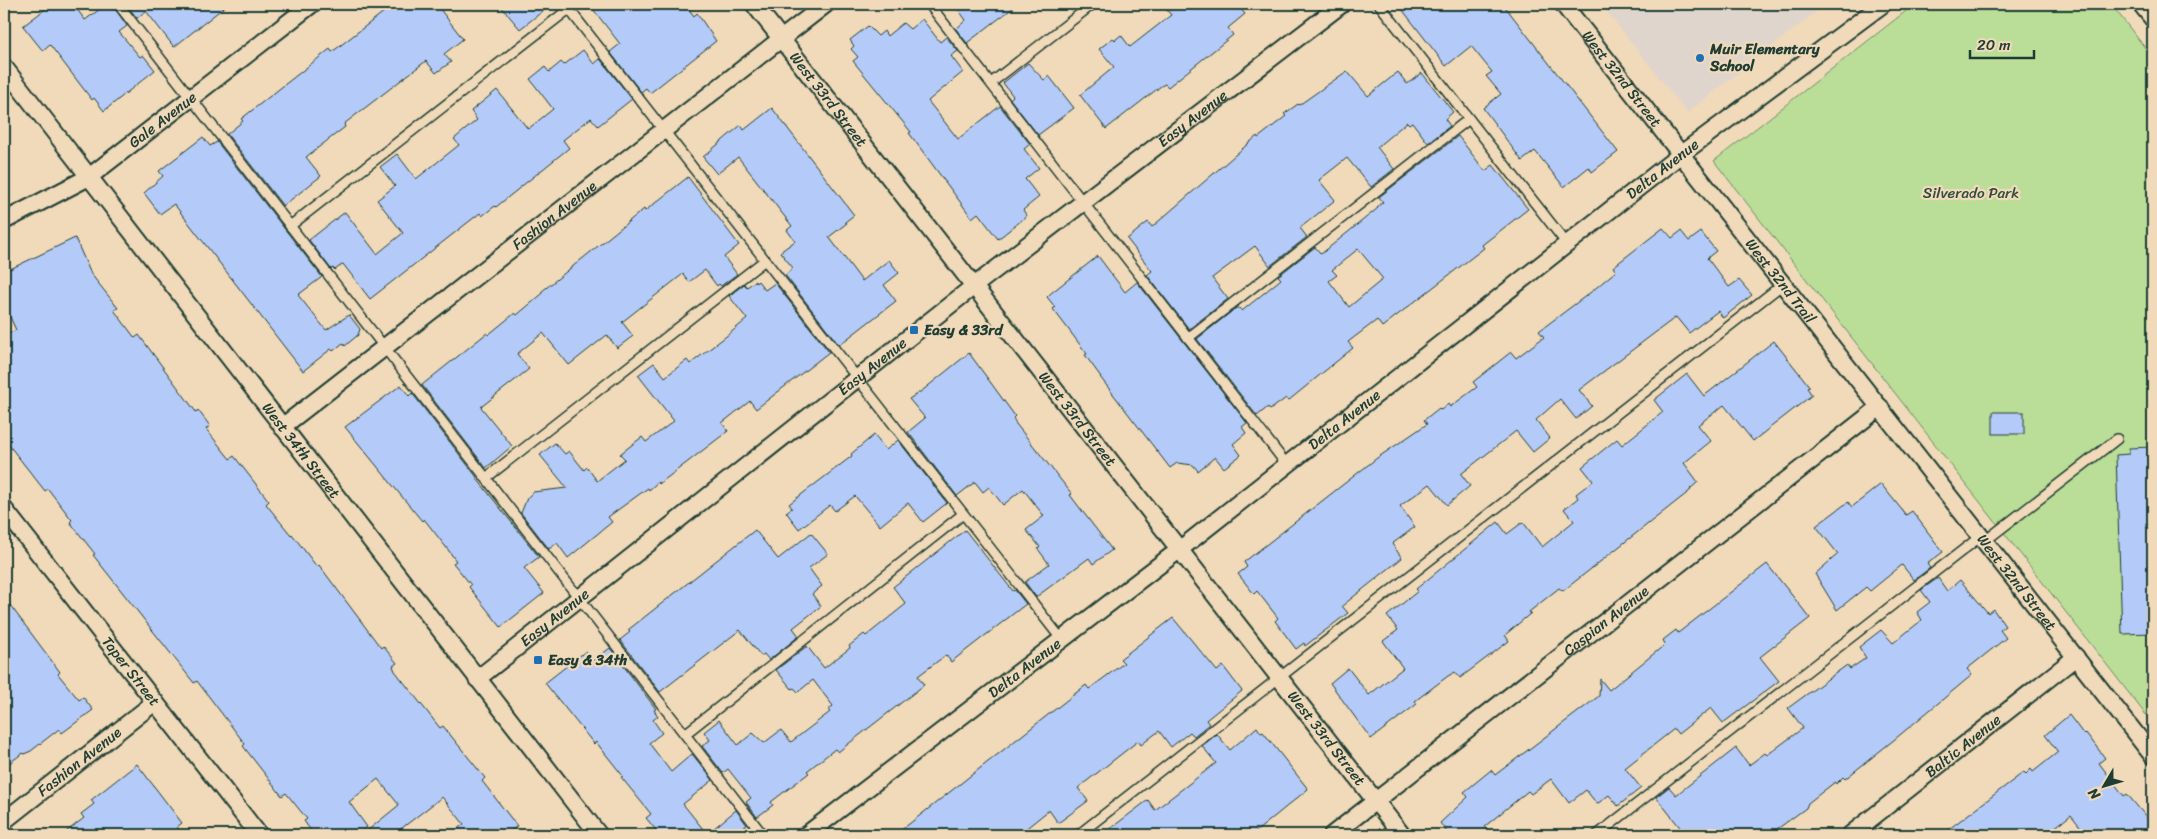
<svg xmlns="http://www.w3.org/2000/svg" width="2157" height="839" font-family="Sriracha,sans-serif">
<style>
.built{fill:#dfd5cc}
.green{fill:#badd97;stroke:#6c8d66}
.building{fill:#b4caf9;stroke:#1f3d34;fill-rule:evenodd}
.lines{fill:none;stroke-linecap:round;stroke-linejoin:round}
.lane-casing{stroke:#1f3d34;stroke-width:12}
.street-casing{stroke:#1f3d34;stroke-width:20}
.lane{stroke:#f1dab9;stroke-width:9}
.street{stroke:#f1dab9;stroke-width:16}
.poi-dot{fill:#1f6fb2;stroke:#f1dab9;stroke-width:2}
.labels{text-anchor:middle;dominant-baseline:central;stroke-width:4.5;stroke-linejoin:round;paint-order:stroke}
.poi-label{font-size:15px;font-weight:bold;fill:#1f3d34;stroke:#f1dab9;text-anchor:start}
.street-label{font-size:15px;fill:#1f3d34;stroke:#f1dab9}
.park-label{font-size:15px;fill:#2e4d3e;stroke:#f1dab9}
</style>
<rect width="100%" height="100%" fill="#f1dab9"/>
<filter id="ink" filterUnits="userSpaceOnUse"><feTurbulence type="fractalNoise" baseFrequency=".02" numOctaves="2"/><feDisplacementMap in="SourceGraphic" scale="10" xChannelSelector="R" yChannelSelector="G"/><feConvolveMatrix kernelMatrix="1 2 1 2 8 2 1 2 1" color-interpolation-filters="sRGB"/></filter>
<g filter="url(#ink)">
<polygon class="built" points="1601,4 1826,4 1687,113"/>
<polygon class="green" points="1915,4 2111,4 2153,58 2153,724 1714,161"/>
<g class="building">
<polygon points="52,4 73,4 85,20 107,4 112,4 127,26 119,32 140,57 143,55 155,70 104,111 94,98 92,100 50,45 43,51 23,26"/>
<polygon points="126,4 228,4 174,47 146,11 137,18"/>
<polygon points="394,4 436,4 463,39 444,54 451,62 436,73 426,61 344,124 345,127 306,157 321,176 283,206 227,134 243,121 241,119 330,49 332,52"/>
<polygon points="499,4 552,4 520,29"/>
<polygon points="589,4 685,4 694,16 697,13 716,41 650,93 646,88 641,92 610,52 620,44"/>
<polygon points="954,4 1018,4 967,43 956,29 966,20"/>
<polygon points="1162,4 1236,4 1245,14 1228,28 1233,35 1168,87 1165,84 1161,86 1106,129 1080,95 1114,67 1099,49 1113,38 1115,40 1121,35 1130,47 1171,15"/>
<polygon points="1398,4 1503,4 1618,152 1592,172 1589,167 1564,187 1535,151 1522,161 1483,108 1501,94 1486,76 1492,72 1471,46 1446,66"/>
<polygon points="922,19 940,42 946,37 958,51 951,56 963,72 928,101 958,139 1000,106 1030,144 1024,149 1039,168 1025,179 1039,197 1023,210 1027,216 998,239 978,213 972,218 909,133 911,132 853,61 858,57 851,49 854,46 850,40 868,26 878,36 884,31 887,36 903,23 910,29"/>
<polygon points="583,50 594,64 600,59 632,99 598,126 591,118 563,140 569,148 496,207 495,206 482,216 480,213 370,299 343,264 335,270 333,268 331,269 309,240 345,212 377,254 403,233 377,200 395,186 380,167 397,154 416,179 459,145 454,139 477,120 471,111 497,90 528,129 553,109 530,79 545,67 549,72 561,62 564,65"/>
<polygon points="1028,63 1044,80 1049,76 1074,108 1038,135 1010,99 1013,96 1003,83"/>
<polygon points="1347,71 1368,96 1398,72 1407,84 1422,73 1453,112 1445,119 1450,126 1428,143 1412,122 1409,124 1407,122 1377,147 1394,169 1371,187 1347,158 1319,180 1335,200 1300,228 1307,237 1270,266 1255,246 1212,278 1228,299 1189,329 1147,275 1152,271 1127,239 1148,222 1152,227 1257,136 1258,138 1286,116 1284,114 1298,104 1299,105"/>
<polygon points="772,108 854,215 845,222 847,223 829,237 862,281 889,260 899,273 884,285 896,301 839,345 785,275 793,268 780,252 795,241 787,230 792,226 738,157 717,174 703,157 741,125 744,130"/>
<path d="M1458 136 1485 171 1493 165 1528 209 1482 245 1484 248 1382 327 1377 320 1348 342 1353 348 1288 401 1286 398 1270 410 1268 407 1257 416 1197 339 1236 308H1239L1242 311 1281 279 1278 276 1315 247 1321 254 1378 208 1377 207 1383 202 1379 197ZM1358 249 1383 279 1349 307 1329 281 1337 275 1332 270Z"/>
<polygon points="203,137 210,146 217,142 322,277 298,295 326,330 349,315 360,329 358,335 345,346 343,343 333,351 331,349 303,371 174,204 160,214 144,193 163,176 159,171"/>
<polygon points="688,177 739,245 724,257 737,274 721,286 719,284 717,286 705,270 689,282 683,274 622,322 633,336 617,348 607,335 569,365 543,333 517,354 529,369 481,407 512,446 486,468 422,385 487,333 488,335 515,313 517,315 542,294 541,292 644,209 645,211"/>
<polygon points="1663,228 1672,238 1681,231 1689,241 1701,232 1716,251 1707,258 1729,287 1739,280 1752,295 1723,318 1718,311 1689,333 1676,317 1579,390 1592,406 1576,419 1560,399 1536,420 1550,438 1533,452 1516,431 1461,474 1470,486 1447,505 1430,484 1400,506 1415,527 1392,544 1402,558 1342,606 1348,613 1305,646 1304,643 1296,649 1275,621 1278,618 1257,591 1254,594 1238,574 1247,567 1244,562 1377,458 1427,424 1424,420 1439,408 1441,410 1448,404 1450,407 1477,387 1473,382 1511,352 1516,358 1544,337 1539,331 1591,292 1616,271 1613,267"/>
<polygon points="75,238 91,274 118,308 114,310 135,338 139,335 196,412 198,410 210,426 206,429 230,459 234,456 269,501 266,504 278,519 291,535 292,534 317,567 319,565 381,648 383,646 397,663 393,666 395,671 421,704 440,728 443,726 485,778 482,781 517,826 506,835 449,835 464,824 442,797 393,835 362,835 399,805 378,779 349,802 367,827 356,835 314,835 304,821 307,819 286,793 282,796 243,746 245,744 197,681 194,683 93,555 95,554 70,522 72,520 48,489 45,491 4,439 4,336 16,330 4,304 4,272"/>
<polygon points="1098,256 1125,292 1137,282 1247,423 1242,427 1246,433 1233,444 1241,455 1224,468 1215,457 1198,471 1193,465 1177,463 1170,468 1100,377 1101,377 1085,355 1087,354 1053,309 1055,307 1047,297 1051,293"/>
<polygon points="755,281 756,283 758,281 765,290 775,283 829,352 756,409 750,401 722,423 728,431 659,484 658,482 649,490 648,488 608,517 612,522 568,558 557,543 549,549 521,513 527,498 533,492 567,488 540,455 555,443 565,454 569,451 584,470 587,467 597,481 625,459 620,454 642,437 646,442 674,421 638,375 654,363 665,377 687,360 690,364 729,334 747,319 729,296 744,284 747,287"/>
<polygon points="1774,341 1810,387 1807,388 1812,395 1753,441 1724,405 1698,425 1711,441 1684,463 1698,482 1690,489 1691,490 1563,591 1559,588 1529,612 1531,613 1505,635 1509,641 1460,678 1455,672 1448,676 1415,701 1417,704 1371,739 1330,683 1348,668 1369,695 1403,668 1383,641 1398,630 1387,616 1418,591 1416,589 1498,522 1507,534 1523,522 1542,547 1574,521 1564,509 1578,498 1576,494 1593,481 1582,467 1617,439 1622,445 1663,412 1654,400 1687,374 1704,396"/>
<polygon points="969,353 1015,416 1013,418 1016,424 1072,494 1070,495 1112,550 1093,564 1089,558 1036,597 1025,582 1049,564 1038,549 1040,547 1026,530 1044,516 1023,489 1003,505 989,487 983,492 975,482 957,496 908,432 925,418 909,399 923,390"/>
<polygon points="401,385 409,396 412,393 476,476 478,480 539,557 524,568 544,593 501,627 469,587 471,585 453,563 456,561 449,551 424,519 422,521 403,498 345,427"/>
<rect x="1993" y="412" width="31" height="22"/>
<polygon points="874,435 886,450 898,440 947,503 923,522 908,503 880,526 855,496 835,511 830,505 799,529 786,512 792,508 789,504 852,456 851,454"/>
<polygon points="2153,447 2153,633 2122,634 2116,455 2129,454 2129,448"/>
<polygon points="1881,484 1906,515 1912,511 1943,552 1927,564 1930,568 1914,580 1902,565 1870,591 1866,587 1837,610 1815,574 1838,554 1816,526 1848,502 1852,507"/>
<polygon points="755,530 778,559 811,533 828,554 809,568 822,586 812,594 821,606 793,628 799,636 769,660 764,654 761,656 740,630 660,692 620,640 630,632 628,630"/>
<polygon points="965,530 1013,591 1015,590 1026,604 951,662 946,655 918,676 924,685 838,752 835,749 807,771 809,773 771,802 773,805 757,817 746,802 751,798 728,769 723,773 702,746 710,740 704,732 719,720 738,745 753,733 764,743 781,730 791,742 830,712 828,710 833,706 813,680 798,692 794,688 792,689 776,670 807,646 824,668 850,648 849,646 864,634 866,636 906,604 893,587"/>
<polygon points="1767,564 1810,618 1760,657 1779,681 1723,723 1711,708 1678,734 1674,729 1625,768 1641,788 1618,806 1609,795 1597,804 1586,790 1569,803 1551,779 1531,794 1528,791 1484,827 1491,835 1449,835 1440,823 1468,797 1464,792 1491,770 1495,775 1599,696 1600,679 1609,690 1662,647 1665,644 1663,640 1676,630 1678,633"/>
<polygon points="1938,578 1947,591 1960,580 1988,613 1993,609 2005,626 2000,630 2006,638 1967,669 1972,675 1895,739 1845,779 1843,777 1836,784 1835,782 1808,803 1806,808 1769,835 1686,835 1656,797 1669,787 1676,795 1736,748 1749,765 1765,753 1767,755 1803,728 1788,708 1847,665 1850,669 1866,658 1859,647 1881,630 1893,643 1922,620 1917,612 1930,602 1921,590"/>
<polygon points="4,597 60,672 58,674 79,700 83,697 93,710 62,733 59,729 31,751 24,754 23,753 4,767"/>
<polygon points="1173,618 1217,671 1223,666 1242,691 1206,720 1209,724 1194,736 1190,732 1171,747 1159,731 1141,745 1138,741 1078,788 1088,801 1058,823 1049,810 1018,835 895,835 1086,685 1089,689 1124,663 1120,659"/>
<polygon points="610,648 656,709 654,710 658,716 653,720 662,733 649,743 671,772 692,754 713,780 683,804 707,834 736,810 747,825 734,835 660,835 646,818 651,814 621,777 623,776 596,742 594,744 545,683 586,651 593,661"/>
<polygon points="2069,715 2084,735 2086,733 2105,758 2099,763 2124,796 2127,794 2153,825 2153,835 2087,835 2071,815 2045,835 1941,835 2024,772 2026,774 2031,769 2033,772 2058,752 2045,735"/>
<polygon points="1257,727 1261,733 1263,732 1308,789 1252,835 1102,835 1148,800 1155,810 1216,763 1202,746 1217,734 1230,750"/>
<polygon points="137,764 182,823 177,827 184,835 62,835 84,818 81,814 94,804 91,800"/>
</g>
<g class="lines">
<defs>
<g id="lane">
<polyline points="118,4 763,835"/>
<polyline points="565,4 1062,640"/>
<polyline points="929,4 1287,465"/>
<polyline points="1379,4 1567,244"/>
<polyline points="991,83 1093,4"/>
<polyline points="290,226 569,9"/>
<polyline points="1188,338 1469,119"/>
<polyline points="486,478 765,260"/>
<polyline points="1985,541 2117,439"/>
<polyline points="685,734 963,514"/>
<polyline points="1078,835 1783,284"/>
<polyline points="1597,835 1981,536"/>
</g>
<g id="street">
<path id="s1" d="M754 4 1402 835"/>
<path id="s2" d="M1563 4 2153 756"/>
<polyline points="2141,4 2153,19"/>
<path id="s3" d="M4 67 599 835"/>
<path id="s4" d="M4 221 89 177 312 4"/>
<path id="s5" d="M282 427 826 4"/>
<path id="s6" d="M4 509 259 835"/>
<path id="s7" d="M477 679 974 286 1342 4"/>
<path id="s8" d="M4 821 155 702"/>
<path id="s9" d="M806 835 1179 550 1680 155 1883 4"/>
<path id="s10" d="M1332 835 1880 407"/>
<path id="s11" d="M1850 835 2076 657"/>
</g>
</defs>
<use href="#lane" class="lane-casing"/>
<use href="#street" class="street-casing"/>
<use href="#lane" class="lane"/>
<use href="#street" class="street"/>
</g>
</g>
<g class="poi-dot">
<circle cx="1700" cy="58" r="5"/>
<rect x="909" y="325" width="10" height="10" rx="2.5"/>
<rect x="533" y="655" width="10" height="10" rx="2.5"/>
</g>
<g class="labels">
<g class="poi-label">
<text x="1710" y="49">Muir Elementary<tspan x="1710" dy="17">School</tspan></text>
<text x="924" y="330">Easy &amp; 33rd</text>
<text x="548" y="660">Easy &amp; 34th</text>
</g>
<g class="street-label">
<text stroke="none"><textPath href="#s2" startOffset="95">West 32nd Street</textPath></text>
<text stroke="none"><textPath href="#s1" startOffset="121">West 33rd Street</textPath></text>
<text stroke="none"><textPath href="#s7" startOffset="909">Easy Avenue</textPath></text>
<text stroke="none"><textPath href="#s4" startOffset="189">Gale Avenue</textPath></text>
<text stroke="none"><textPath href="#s9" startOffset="1085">Delta Avenue</textPath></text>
<text stroke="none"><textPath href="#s5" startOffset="345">Fashion Avenue</textPath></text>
<text stroke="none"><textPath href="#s2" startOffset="352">West 32nd Trail</textPath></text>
<text stroke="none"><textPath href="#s7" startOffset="504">Easy Avenue</textPath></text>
<text stroke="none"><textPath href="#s1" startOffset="526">West 33rd Street</textPath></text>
<text stroke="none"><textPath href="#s9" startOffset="680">Delta Avenue</textPath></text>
<text stroke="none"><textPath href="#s3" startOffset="485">West 34th Street</textPath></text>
<text stroke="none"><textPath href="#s2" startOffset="735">West 32nd Street</textPath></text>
<text stroke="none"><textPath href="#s7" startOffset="99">Easy Avenue</textPath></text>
<text stroke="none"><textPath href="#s10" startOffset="348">Caspian Avenue</textPath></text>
<text stroke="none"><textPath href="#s9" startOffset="275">Delta Avenue</textPath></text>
<text stroke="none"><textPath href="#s6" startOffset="206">Taper Street</textPath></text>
<text stroke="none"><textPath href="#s1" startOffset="931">West 33rd Street</textPath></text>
<text stroke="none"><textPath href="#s11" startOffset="144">Baltic Avenue</textPath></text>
<text stroke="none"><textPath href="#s8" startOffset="96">Fashion Avenue</textPath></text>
</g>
<g class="park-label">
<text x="1971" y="193">Silverado Park</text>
</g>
</g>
<rect width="2157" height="839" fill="none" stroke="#f1dab9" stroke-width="20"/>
<rect x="10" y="10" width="2137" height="819" fill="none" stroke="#1f3d34" stroke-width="2" filter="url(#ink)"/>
<g transform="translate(2104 786) rotate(232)" stroke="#f1dab9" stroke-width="4" paint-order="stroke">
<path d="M0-4L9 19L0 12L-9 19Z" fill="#1f3d34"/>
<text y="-8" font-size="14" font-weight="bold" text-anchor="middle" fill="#1f3d34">N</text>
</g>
<path d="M1970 50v8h64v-8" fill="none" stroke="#1f3d34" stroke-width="2.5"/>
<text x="1977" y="50" font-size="15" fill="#1f3d34" stroke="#f1dab9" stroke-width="4" paint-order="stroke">20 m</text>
</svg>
